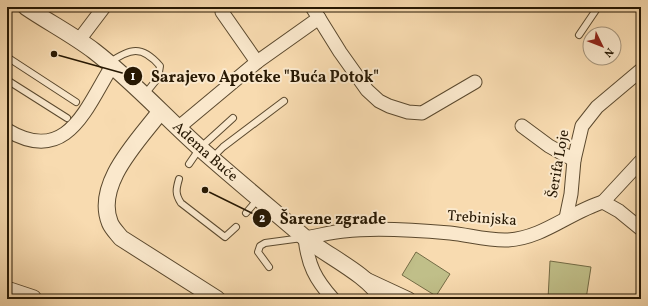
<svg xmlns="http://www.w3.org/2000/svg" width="648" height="306" font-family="Vollkorn,serif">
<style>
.pitch{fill:#c0bf89;stroke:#746c46}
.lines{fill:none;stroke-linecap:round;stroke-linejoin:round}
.service-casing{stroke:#5b492e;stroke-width:8}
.minor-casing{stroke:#5b492e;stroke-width:15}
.tertiary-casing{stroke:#5b492e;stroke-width:18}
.service{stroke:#fae8cc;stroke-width:6}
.minor{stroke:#fae8cc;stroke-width:13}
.tertiary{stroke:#fae8cc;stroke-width:16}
.labels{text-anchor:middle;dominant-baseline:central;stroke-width:4;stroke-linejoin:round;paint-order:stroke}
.street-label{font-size:15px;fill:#271803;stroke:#fae8cc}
.leader{fill:none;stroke:#271803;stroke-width:1.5}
.callout-dot{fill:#271803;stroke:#fae8cc;stroke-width:1.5}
.mark-label{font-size:12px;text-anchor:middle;font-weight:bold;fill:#fff}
.callout-label{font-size:16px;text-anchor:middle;font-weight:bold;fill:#271803;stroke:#fae8cc;stroke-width:4;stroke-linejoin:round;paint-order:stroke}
</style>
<rect width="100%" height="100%" fill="#f8dbb0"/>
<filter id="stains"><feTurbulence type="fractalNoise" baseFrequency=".005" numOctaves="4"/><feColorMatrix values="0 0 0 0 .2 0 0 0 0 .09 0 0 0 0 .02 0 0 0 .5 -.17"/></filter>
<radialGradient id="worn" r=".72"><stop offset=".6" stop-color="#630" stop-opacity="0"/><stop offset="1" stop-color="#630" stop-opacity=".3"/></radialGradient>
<g class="pitch">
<path d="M 416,252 L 450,274 L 436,296 L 402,275 Z"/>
<path d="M 550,261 L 591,267 L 586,299 L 548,299 Z"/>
</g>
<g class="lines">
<defs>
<g id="service">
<path d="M 7,14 L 10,7"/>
<path d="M 579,35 L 598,7"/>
<path d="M 7,57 L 76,102"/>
<path d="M 109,63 C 130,48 142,45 160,66 L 158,78 L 145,94"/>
<path d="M 7,80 L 67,118"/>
<path d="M 213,157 L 223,147 L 284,101"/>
<path d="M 189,164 L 200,148 L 233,118"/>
<path d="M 179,179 C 176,189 175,194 181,203 L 225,237 L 236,227"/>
<path d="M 246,213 L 258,199"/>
<path d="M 269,267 L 258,252 L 260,246 L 265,243 L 302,238"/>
</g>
<g id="minor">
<path d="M 312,7 L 340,52 L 367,90 L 379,101 L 389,106 L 408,112 L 422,113 L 475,82"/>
<path d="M 222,12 L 257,62"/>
<path d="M 79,40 L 104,7"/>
<path d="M 522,126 L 549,146 L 574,160"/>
<path d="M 179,127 L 257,62 L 319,18"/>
<path d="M 7,130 C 67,166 86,108 112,66"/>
<path d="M 603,202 L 641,161"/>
<path d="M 566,218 L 571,194 L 574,160 L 582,126 L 597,107 L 641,70"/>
<path d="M 366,279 L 409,299"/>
<path d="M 7,288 L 34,297 L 35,299"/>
<path d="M 333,299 C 315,279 308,265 305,238 C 318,236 331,232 344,231 C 377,227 417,230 450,233 C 469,235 489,241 508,240 C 543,238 570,212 603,202 L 619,211 L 641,229"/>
</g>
<g id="tertiary">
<path id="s1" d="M 26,7 C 48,22 73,35 94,51 C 133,81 165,117 201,149 C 235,179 270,208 304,237 C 325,255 368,274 382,299"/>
<path d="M 160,112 C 139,140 94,184 110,223 C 112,228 117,233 121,238 L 217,299"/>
</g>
</defs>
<use href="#service" class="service-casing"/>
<use href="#minor" class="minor-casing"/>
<use href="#tertiary" class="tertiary-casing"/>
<use href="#service" class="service"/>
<use href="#minor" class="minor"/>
<use href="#tertiary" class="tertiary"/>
</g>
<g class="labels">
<g class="street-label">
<text stroke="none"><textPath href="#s1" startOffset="231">Adema Buće</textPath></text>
<text transform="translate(559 164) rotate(-80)">Šerifa Loje</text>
<text transform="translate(482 219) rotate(4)">Trebinjska</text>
</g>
</g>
<path class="leader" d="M54 54L133 76M205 190L262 218"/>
<g class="callout-dot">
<circle cx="54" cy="54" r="4"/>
<circle cx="205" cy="190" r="4"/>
<circle cx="133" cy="76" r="10"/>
<circle cx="262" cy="218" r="10"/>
</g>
<g class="mark-label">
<text x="133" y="80">1</text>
<text x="262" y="222">2</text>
</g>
<g class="callout-label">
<text x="265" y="82">Sarajevo Apoteke "Buća Potok"</text>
<text x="333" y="224">Šarene zgrade</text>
</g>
<rect width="648" height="306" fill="none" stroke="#f8dbb0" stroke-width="24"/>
<rect x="8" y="8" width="632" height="290" fill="none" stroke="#271803" stroke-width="2"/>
<rect x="12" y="12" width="624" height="282" fill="none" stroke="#271803"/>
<g transform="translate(602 46) rotate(133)"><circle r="19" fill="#fae8cc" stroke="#a6957c"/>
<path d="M0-3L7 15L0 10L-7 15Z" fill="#8f2418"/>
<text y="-6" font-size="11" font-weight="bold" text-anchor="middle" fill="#271803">N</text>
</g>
<rect width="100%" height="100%" filter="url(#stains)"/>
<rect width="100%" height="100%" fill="url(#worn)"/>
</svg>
